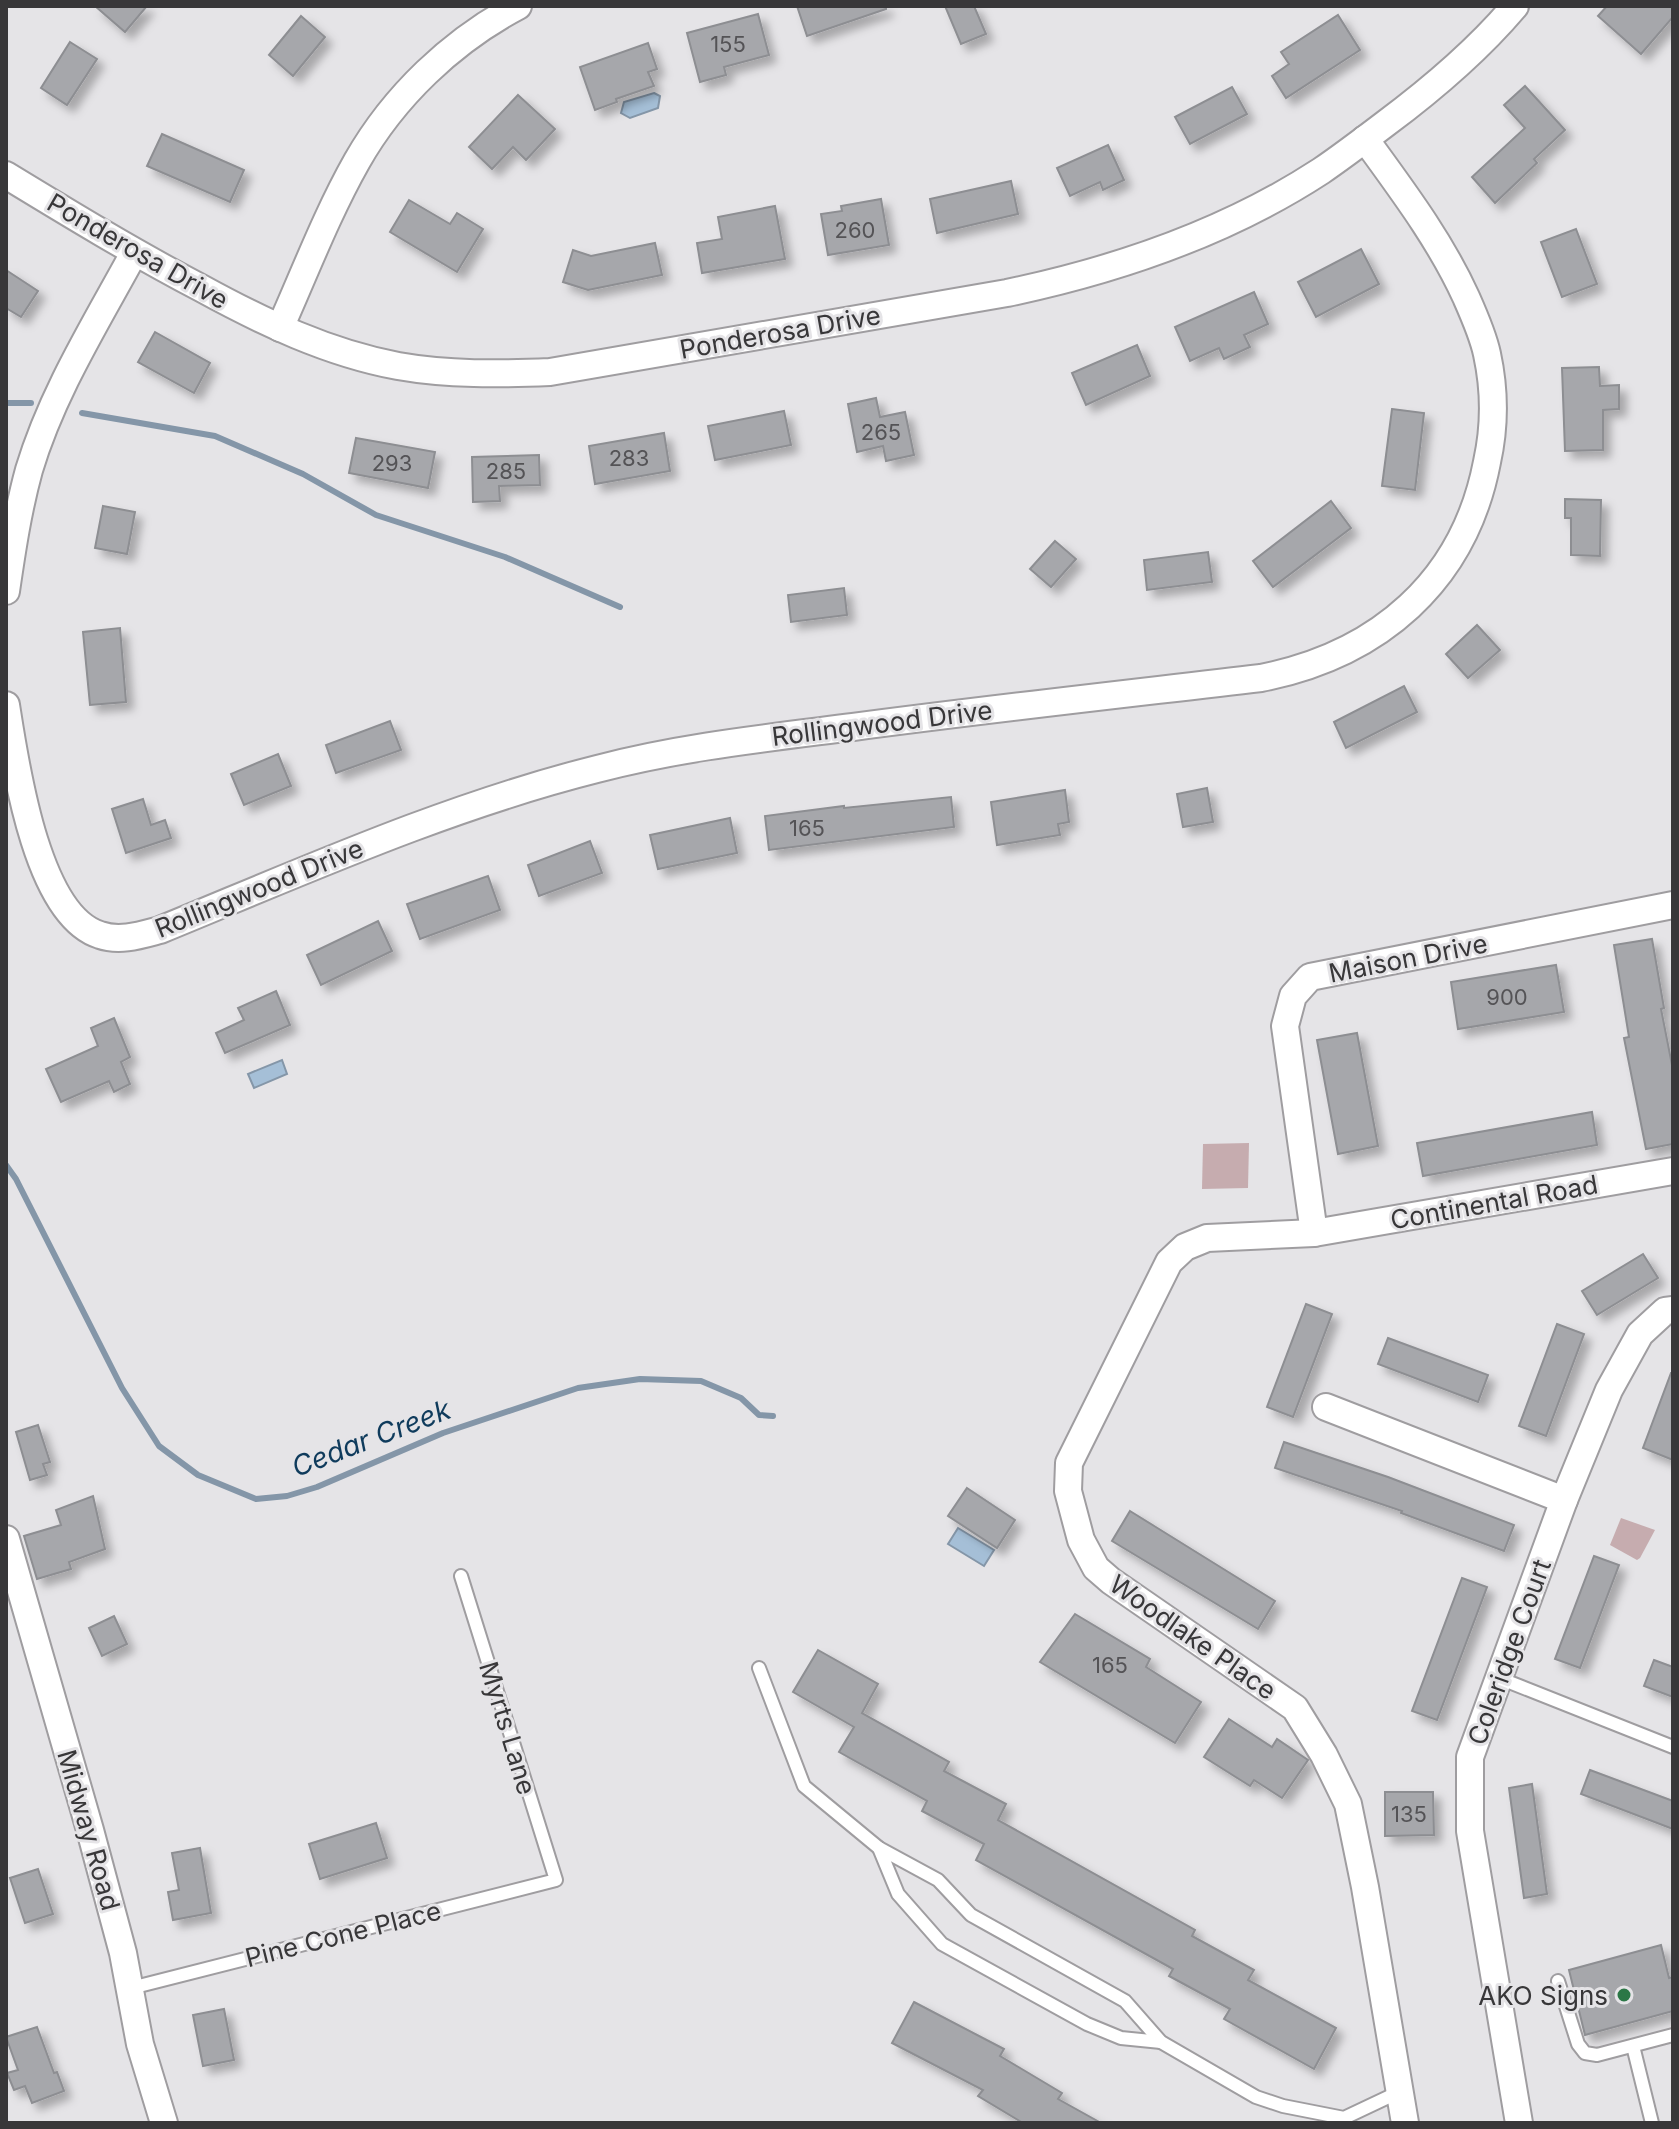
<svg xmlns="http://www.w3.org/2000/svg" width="1679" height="2129" font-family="Inter,sans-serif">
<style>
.green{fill:#c6acaf}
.water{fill:#a5bfd7;stroke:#8496a8;stroke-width:2}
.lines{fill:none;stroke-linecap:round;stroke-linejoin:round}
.stream{stroke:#8496a8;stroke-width:6}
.building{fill:#a6a7ab;stroke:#8d8e92;stroke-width:2;filter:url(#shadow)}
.lane-casing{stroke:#9f9da0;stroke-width:16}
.street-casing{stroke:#9f9da0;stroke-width:30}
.lane{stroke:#fff;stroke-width:12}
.street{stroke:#fff;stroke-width:26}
.poi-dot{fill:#2b7746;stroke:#e5e4e7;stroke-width:3}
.labels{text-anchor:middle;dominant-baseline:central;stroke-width:6;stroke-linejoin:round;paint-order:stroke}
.number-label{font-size:22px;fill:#545356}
.street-label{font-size:26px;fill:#383739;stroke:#e5e4e7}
.poi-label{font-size:26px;fill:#383739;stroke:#e5e4e7;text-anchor:end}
.water-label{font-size:28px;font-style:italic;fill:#0f3b5c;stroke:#e5e4e7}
</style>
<defs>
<filter id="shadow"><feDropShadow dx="7" dy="7" stdDeviation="4" flood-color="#0004"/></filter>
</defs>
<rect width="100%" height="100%" fill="#e5e4e7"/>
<g class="green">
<path d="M 1249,1143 L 1248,1188 L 1202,1189 L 1203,1144 Z"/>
<path d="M 1621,1518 L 1655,1530 L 1640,1558 L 1637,1560 L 1610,1545 Z"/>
</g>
<g class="water">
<path d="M 654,93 L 660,96 L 658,108 L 630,118 L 621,113 L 624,102 Z"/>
<path d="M 282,1060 L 287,1074 L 254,1088 L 248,1074 Z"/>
<path d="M 958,1528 L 994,1550 L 984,1566 L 948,1544 Z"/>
</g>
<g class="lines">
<g class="stream">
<path d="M 6,403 L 31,403"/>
<path d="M 82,413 L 215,436 L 303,474 L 376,515 L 505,557 L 620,607"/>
<path d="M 6,1165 L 16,1179 L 122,1388 L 159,1446 L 198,1475 L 256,1499 L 287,1496 L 317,1487 L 443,1433 L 578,1388 L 640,1379 L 701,1381 L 741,1398 L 759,1415 L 773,1416"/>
</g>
</g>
<g class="building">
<path d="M 95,6 L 147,6 L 125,32 Z"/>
<path d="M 797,6 L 886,6 L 886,9 L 807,36 Z"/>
<path d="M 945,6 L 974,6 L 986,34 L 961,44 Z"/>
<path d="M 1607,6 L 1673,6 L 1673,17 L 1641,54 L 1598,16 Z"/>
<path d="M 758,14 L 769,55 L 724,67 L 726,75 L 700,82 L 687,33 Z"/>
<path d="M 1338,15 L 1360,50 L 1286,98 L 1272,76 L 1289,64 L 1281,52 Z"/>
<path d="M 301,16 L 325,37 L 293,76 L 269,55 Z"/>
<path d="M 70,42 L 97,59 L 67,105 L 41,88 Z"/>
<path d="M 648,43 L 657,69 L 648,72 L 654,86 L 616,99 L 617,102 L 595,110 L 580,67 Z"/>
<path d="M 1525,86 L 1565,130 L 1534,159 L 1537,163 L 1495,203 L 1472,177 L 1525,128 L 1504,105 Z"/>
<path d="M 1232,87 L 1247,114 L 1190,144 L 1175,117 Z"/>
<path d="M 518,95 L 555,129 L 526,160 L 513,147 L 492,169 L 469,147 Z"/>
<path d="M 162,134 L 244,170 L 230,202 L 147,166 Z"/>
<path d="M 1108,145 L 1124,180 L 1103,190 L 1100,182 L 1070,196 L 1057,168 Z"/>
<path d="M 1011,181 L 1018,214 L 937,233 L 930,199 Z"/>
<path d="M 881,199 L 889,245 L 828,255 L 821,214 L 842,211 L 841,206 Z"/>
<path d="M 409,200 L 450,224 L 457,213 L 483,229 L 457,272 L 390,232 Z"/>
<path d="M 775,206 L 785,259 L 702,273 L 697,243 L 722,239 L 718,217 Z"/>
<path d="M 1576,229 L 1597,284 L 1562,297 L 1541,242 Z"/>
<path d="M 655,243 L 662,275 L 588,290 L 563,282 L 573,250 L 591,256 Z"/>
<path d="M 1361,249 L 1379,284 L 1316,317 L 1298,282 Z"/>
<path d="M 6,270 L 38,291 L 21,317 L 6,308 Z"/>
<path d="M 1254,292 L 1268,324 L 1244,335 L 1250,347 L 1224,359 L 1219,348 L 1190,361 L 1175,327 Z"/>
<path d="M 155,332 L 210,363 L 194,393 L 138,362 Z"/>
<path d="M 1137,345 L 1150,376 L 1086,405 L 1072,373 Z"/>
<path d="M 1599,367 L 1600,386 L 1619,385 L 1619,409 L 1603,410 L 1603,450 L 1565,451 L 1562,368 Z"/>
<path d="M 876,398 L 880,417 L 905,412 L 914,455 L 886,461 L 883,446 L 857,452 L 848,404 Z"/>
<path d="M 1392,409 L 1424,413 L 1415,490 L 1382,486 Z"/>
<path d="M 784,411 L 791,445 L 715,460 L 708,426 Z"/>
<path d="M 664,433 L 670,471 L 595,484 L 589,446 Z"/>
<path d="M 356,438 L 435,452 L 428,488 L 349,473 Z"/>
<path d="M 539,455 L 540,485 L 499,486 L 500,501 L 473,502 L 472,457 Z"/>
<path d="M 1565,499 L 1601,500 L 1600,556 L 1571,555 L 1571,518 L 1565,518 Z"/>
<path d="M 1331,501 L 1351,528 L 1273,587 L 1253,561 Z"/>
<path d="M 103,506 L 135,512 L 127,554 L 95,548 Z"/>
<path d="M 1055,541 L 1076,559 L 1051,587 L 1030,569 Z"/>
<path d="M 1208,552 L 1212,582 L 1147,590 L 1144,560 Z"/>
<path d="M 844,588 L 847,615 L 791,622 L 788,595 Z"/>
<path d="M 1477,625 L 1500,650 L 1468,678 L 1446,654 Z"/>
<path d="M 120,628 L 126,702 L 90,705 L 83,632 Z"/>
<path d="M 1404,686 L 1417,712 L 1346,748 L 1334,722 Z"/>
<path d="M 390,721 L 401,750 L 336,773 L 326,745 Z"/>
<path d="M 278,754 L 291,786 L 244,805 L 231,774 Z"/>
<path d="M 1207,788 L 1213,822 L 1183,827 L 1177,794 Z"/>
<path d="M 1065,790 L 1069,822 L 1058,824 L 1060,835 L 997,845 L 991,802 Z"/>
<path d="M 951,797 L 954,827 L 769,850 L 765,816 L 844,806 L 844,808 Z"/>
<path d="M 143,799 L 151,825 L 165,820 L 171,838 L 126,853 L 112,809 Z"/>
<path d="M 730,818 L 737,853 L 658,869 L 650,835 Z"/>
<path d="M 590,841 L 602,873 L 539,896 L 528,865 Z"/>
<path d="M 488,876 L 500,910 L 420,939 L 407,904 Z"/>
<path d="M 378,921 L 392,951 L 321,985 L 307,955 Z"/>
<path d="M 1652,939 L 1664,1008 L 1661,1009 L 1673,1070 L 1673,1144 L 1646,1149 L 1624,1038 L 1629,1037 L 1614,945 Z"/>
<path d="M 1556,965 L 1564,1012 L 1458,1029 L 1451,982 Z"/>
<path d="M 276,991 L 290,1025 L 225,1053 L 216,1033 L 244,1020 L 238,1008 Z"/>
<path d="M 114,1018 L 130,1057 L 121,1062 L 130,1084 L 114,1092 L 109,1081 L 61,1102 L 46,1069 L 98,1046 L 91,1028 Z"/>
<path d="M 1357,1033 L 1378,1146 L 1338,1154 L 1317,1040 Z"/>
<path d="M 1592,1112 L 1597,1145 L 1423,1176 L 1417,1143 Z"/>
<path d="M 1643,1254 L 1658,1278 L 1597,1315 L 1582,1291 Z"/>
<path d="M 1306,1304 L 1332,1314 L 1293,1417 L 1267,1407 Z"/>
<path d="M 1557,1324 L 1584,1334 L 1546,1436 L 1519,1426 Z"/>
<path d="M 1388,1338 L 1488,1375 L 1478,1402 L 1378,1364 Z"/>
<path d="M 1671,1373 L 1673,1373 L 1673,1460 L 1643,1448 Z"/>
<path d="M 38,1425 L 50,1462 L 43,1464 L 47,1475 L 30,1480 L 16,1432 Z"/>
<path d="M 1284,1442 L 1388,1477 L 1514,1525 L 1504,1551 L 1401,1513 L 1402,1511 L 1275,1468 Z"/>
<path d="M 967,1488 L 1015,1520 L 997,1548 L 948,1516 Z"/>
<path d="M 93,1496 L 105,1549 L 69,1562 L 71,1569 L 37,1579 L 24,1536 L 61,1525 L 56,1510 Z"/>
<path d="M 1130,1511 L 1275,1601 L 1258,1629 L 1112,1541 Z"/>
<path d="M 1594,1556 L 1619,1565 L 1580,1668 L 1555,1659 Z"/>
<path d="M 1462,1578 L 1487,1587 L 1437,1720 L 1412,1711 Z"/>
<path d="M 1075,1614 L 1150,1659 L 1146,1667 L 1201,1702 L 1175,1743 L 1040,1662 Z"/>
<path d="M 114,1616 L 127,1644 L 102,1656 L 89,1628 Z"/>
<path d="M 818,1650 L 878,1684 L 862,1713 L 949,1762 L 944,1771 L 1006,1804 L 998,1820 L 1195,1930 L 1192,1936 L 1254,1970 L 1248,1980 L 1336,2028 L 1314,2069 L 1224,2019 L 1230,2009 L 1169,1976 L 1173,1969 L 976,1860 L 984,1844 L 922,1811 L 927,1801 L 839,1752 L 854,1727 L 793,1692 Z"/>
<path d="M 1654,1660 L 1673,1667 L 1673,1697 L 1644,1686 Z"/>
<path d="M 1229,1719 L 1272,1747 L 1277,1739 L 1308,1760 L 1282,1798 L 1254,1780 L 1250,1786 L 1204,1757 Z"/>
<path d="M 1590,1770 L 1673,1801 L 1673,1829 L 1581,1794 Z"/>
<path d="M 1532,1784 L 1547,1894 L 1524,1898 L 1509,1788 Z"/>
<path d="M 1385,1792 L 1433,1792 L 1434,1835 L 1385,1836 Z"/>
<path d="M 376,1823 L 387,1858 L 320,1879 L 309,1844 Z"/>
<path d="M 200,1848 L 211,1913 L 173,1920 L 168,1892 L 179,1890 L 172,1853 Z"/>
<path d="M 38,1869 L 53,1914 L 25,1923 L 10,1878 Z"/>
<path d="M 1661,1945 L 1669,1978 L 1673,1977 L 1673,2011 L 1585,2035 L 1569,1970 Z"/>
<path d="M 914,2002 L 1004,2049 L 1000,2056 L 1062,2093 L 1058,2099 L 1101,2123 L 1023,2123 L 978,2096 L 983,2090 L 892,2043 Z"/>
<path d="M 224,2009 L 234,2060 L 203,2066 L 193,2015 Z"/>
<path d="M 37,2027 L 54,2073 L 57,2072 L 64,2091 L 32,2103 L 25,2086 L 14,2090 L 7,2073 L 18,2070 L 6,2037 Z"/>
</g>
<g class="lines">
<defs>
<g id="lane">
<path d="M 759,1668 L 804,1786 L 879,1848 L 938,1880 L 971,1915 L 1125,2001 L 1161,2042 L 1256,2097 L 1283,2106 L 1344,2118 L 1399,2092"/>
<path d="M 1499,1678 L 1673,1747"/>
<path d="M 879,1848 L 898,1894 L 942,1944 L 1087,2024 L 1121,2038 L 1161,2042"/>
<path d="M 1558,1981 L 1578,2044 L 1585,2053 L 1597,2055 L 1673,2035"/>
<path d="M 131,1988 L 556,1880 L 461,1576"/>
<path d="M 1633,2046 L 1652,2123"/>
</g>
<g id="street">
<path d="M 6,175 C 70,214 134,253 201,288 C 263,322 328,353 398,366 C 449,375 499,374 550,372 L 1007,293 C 1117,270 1226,233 1321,171 C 1343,156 1364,140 1385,124 C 1432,89 1477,51 1515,6"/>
<path d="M 280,328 C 305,272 327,214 357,161 C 394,96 452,41 518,6"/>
<path d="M 6,591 C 12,550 18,510 29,470 C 52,393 96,323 134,253"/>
<path d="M 6,705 C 15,762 36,915 100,935 C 120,942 141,935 160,930 C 304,871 446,807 597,769 C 680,747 767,738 853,727 C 989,709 1125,694 1261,678 C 1378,655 1464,582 1487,462 C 1495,426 1495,391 1487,354 C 1483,335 1474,315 1466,297 C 1440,240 1402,190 1365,139"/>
<path d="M 1314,1233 L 1285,1026 L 1293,996 L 1310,977 L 1673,905"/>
<path d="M 1326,1407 L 1564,1500"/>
<path d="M 6,1539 L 90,1830 L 123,1953 L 140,2044 L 164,2123"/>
<path d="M 1405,2123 L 1365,1887 L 1348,1804 L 1324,1755 L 1295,1708 L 1111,1581 L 1096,1568 L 1081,1540 L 1068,1491 L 1069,1463 L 1169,1262 L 1185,1247 L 1207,1238 L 1314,1233 L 1673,1171"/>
<path d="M 1519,2123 L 1470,1831 L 1470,1757 L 1564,1500 L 1609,1390 L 1640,1334 L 1665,1311 L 1673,1310"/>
</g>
</defs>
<use href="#lane" class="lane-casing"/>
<use href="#street" class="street-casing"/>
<use href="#lane" class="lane"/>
<use href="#street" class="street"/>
</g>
<circle class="poi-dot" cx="1624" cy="1995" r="8"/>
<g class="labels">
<g class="number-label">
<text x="728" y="44">155</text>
<text x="855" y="230">260</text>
<text x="881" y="432">265</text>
<text x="629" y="458">283</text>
<text x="392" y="463">293</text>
<text x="506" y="471">285</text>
<text x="807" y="828">165</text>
<text x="1507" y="997">900</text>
<text x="1110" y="1665">165</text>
<text x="1409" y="1814">135</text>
</g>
<g class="street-label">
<text transform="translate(138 251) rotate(30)">Ponderosa Drive</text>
<text transform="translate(780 332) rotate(-10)">Ponderosa Drive</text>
<text transform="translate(882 723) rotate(-7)">Rollingwood Drive</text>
<text transform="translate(259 888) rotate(-22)">Rollingwood Drive</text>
<text transform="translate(1408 958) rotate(-11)">Maison Drive</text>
<text transform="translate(1494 1202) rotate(-10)">Continental Road</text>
<text transform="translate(1193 1637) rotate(35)">Woodlake Place</text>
<text transform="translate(1509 1652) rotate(-70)">Coleridge Court</text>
<text transform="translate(508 1728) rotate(73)">Myrts Lane</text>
<text transform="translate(89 1830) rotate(74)">Midway Road</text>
<text transform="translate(343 1934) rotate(-14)">Pine Cone Place</text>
</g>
<g class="poi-label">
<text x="1608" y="1995">AKO Signs</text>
</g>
<g class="water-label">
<text transform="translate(371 1438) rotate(-21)">Cedar Creek</text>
</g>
</g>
<rect width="1679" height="2129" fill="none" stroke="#383739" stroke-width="16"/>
</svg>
